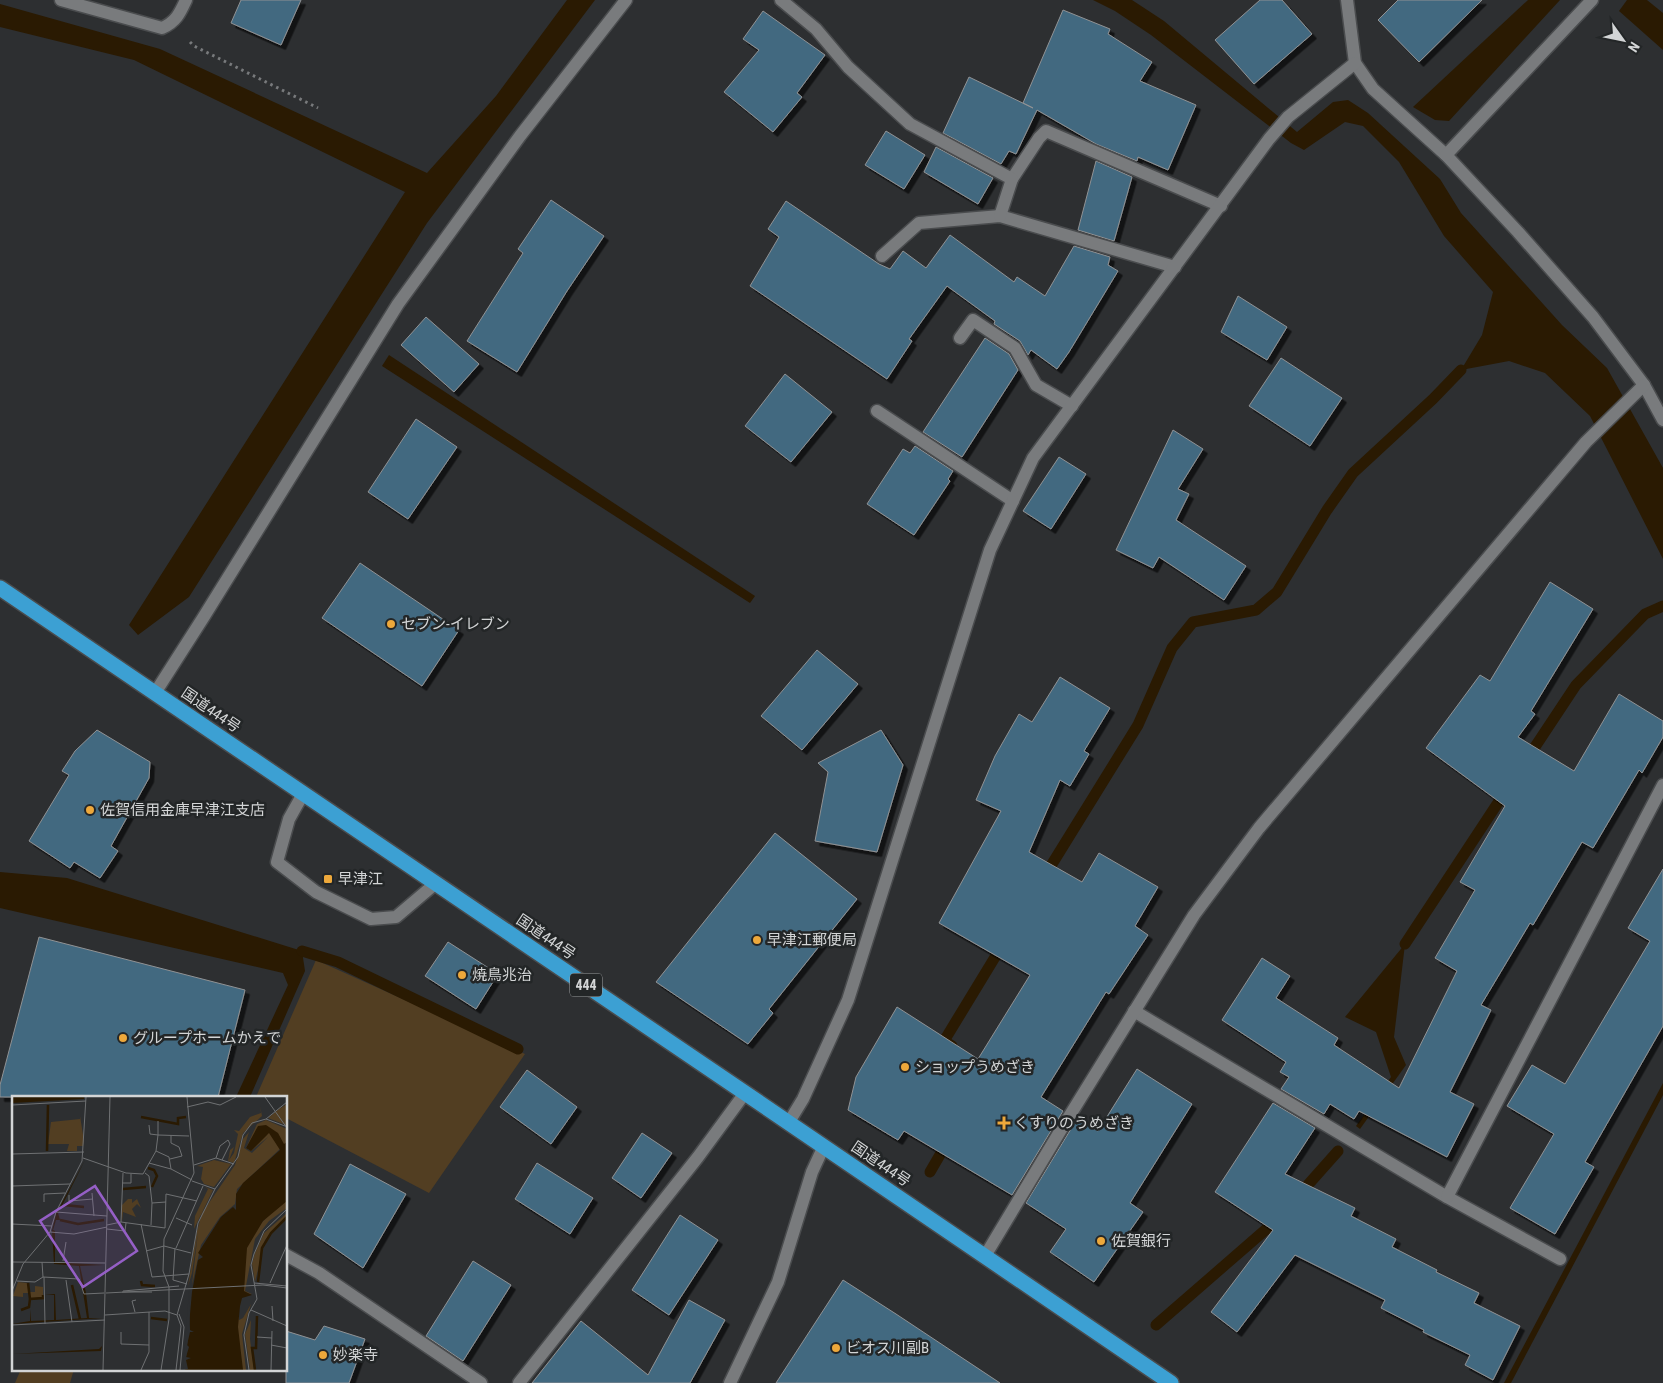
<svg xmlns="http://www.w3.org/2000/svg" width="1663" height="1383" font-family="'Roboto Condensed','Noto Sans JP',sans-serif">
<style>
.green{fill:#523e22}
.water{fill:#2a1a02}
.lines{fill:none;stroke-linecap:round;stroke-linejoin:round}
.stream{stroke:#2a1a02;stroke-width:11}
.building{fill:#426980;stroke:#909294;filter:url(#shadow)}
.lane-casing{stroke:#4a4c4e;stroke-width:15}
.street-casing{stroke:#4a4c4e;stroke-width:15}
.highway-casing{stroke:#4a4c4e;stroke-width:18}
.path{stroke:#787a7c;stroke-width:3;stroke-dasharray:2.5 4;stroke-linecap:butt}
.lane{stroke:#797b7d;stroke-width:12}
.street{stroke:#797b7d;stroke-width:12}
.highway{stroke:#3ca0d3;stroke-width:15}
.poi-dot{fill:#eda83b;stroke:#232627;stroke-width:2}
.labels{text-anchor:middle;dominant-baseline:central;stroke-width:5;stroke-linejoin:round;paint-order:stroke}
.shield{fill:#232627;stroke:#9ea0a2;stroke-width:1}
.shield-label{font-size:14px;font-weight:bold;fill:#d3d5d6}
.poi-label{font-size:15px;fill:#d3d5d6;stroke:#232627;text-anchor:start}
.street-label{font-size:15px;fill:#d3d5d6;stroke:#232627}
.inset-river{fill:none;stroke:#2a1a02;stroke-width:2.5}
.inset-road{fill:none;stroke:#6f7173;stroke-width:1}
.view{fill:#955fc6;fill-opacity:0.15;stroke:#955fc6;stroke-width:2.5}
.inset-edge{fill:none;stroke:#d3d5d6;stroke-width:2.5}
</style>
<defs>
<filter id="shadow"><feDropShadow dx="4.5" dy="4.5" stdDeviation="0" flood-color="#0009"/></filter>
</defs>
<rect width="100%" height="100%" fill="#2d2f31"/>
<g class="green">
<path d="M 316,960 L 525,1054 L 429,1193 L 286,1118 L 286,1097 L 256,1097 Z"/>
<path d="M 21,1369 L 74,1369 L 70,1383 L 15,1383 Z"/>
</g>
<g class="water">
<path d="M 567,0 L 595,0 L 427,223 L 189,597 L 138,635 L 129,625 L 405,192 L 134,60 L 0,27 L 0,4 L 160,49 L 427,173 L 496,96 Z"/>
<path d="M 1093,0 L 1132,0 L 1164,21 L 1297,132 L 1333,102 L 1348,100 L 1368,113 L 1440,179 L 1461,213 L 1562,325 L 1607,368 L 1663,468 L 1663,559 L 1590,416 L 1545,373 L 1509,361 L 1461,370 L 1482,335 L 1493,292 L 1444,236 L 1399,162 L 1363,126 L 1345,122 L 1304,150 L 1291,143 L 1151,35 L 1115,11 Z"/>
<path d="M 1528,0 L 1560,0 L 1449,121 L 1435,120 L 1413,107 Z"/>
<path d="M 1627,0 L 1647,0 L 1663,13 L 1663,50 L 1619,11 Z"/>
<path d="M 389,355 L 755,596 L 750,603 L 382,366 Z"/>
<path d="M 0,872 L 67,878 L 302,951 L 305,971 L 250,1097 L 236,1097 L 288,985 L 283,973 L 0,908 Z"/>
<path d="M 1405,944 L 1394,1037 L 1406,1065 L 1360,1129 L 1356,1126 L 1391,1077 L 1376,1032 L 1345,1017 Z"/>
<path d="M 1663,1083 L 1663,1095 L 1511,1383 L 1504,1383 Z"/>
</g>
<g class="lines">
<g class="stream">
<path d="M 1527,759 L 1576,685 L 1645,614 L 1663,606"/>
<path d="M 1044,877 L 1138,725 L 1172,648 L 1193,622 L 1256,610 L 1277,592 L 1327,510 L 1353,473 L 1433,399 L 1461,370"/>
<path d="M 1405,944 L 1507,789"/>
<path d="M 302,951 L 338,962 L 518,1049"/>
<path d="M 952,1046 L 944,1041 L 1003,944"/>
<path d="M 930,1172 L 948,1141"/>
<path d="M 1298,1196 L 1338,1151"/>
<path d="M 1156,1325 L 1279,1218"/>
</g>
</g>
<g class="building">
<path d="M 241,0 L 301,0 L 281,45 L 231,23 Z"/>
<path d="M 1260,0 L 1282,0 L 1312,34 L 1254,84 L 1215,40 Z"/>
<path d="M 1398,0 L 1482,0 L 1419,62 L 1378,20 Z"/>
<path d="M 1063,10 L 1110,29 L 1108,34 L 1152,62 L 1140,81 L 1196,105 L 1168,170 L 1138,157 L 1137,161 L 1096,144 L 1037,110 L 1016,154 L 1009,151 L 1001,164 L 943,133 L 969,77 L 1033,108 L 1023,103 Z"/>
<path d="M 763,11 L 825,55 L 797,93 L 802,97 L 773,132 L 724,92 L 759,50 L 743,39 Z"/>
<path d="M 886,131 L 925,155 L 904,189 L 865,165 Z"/>
<path d="M 936,147 L 993,178 L 978,204 L 924,172 Z"/>
<path d="M 1096,161 L 1132,177 L 1114,241 L 1078,230 Z"/>
<path d="M 551,200 L 604,236 L 567,291 L 517,372 L 467,341 L 523,253 L 518,249 Z"/>
<path d="M 786,201 L 879,264 L 890,269 L 903,251 L 926,268 L 950,235 L 1014,282 L 1017,277 L 1045,296 L 1074,246 L 1110,257 L 1108,265 L 1118,271 L 1069,352 L 1057,369 L 1031,350 L 1028,355 L 1020,341 L 994,324 L 995,321 L 947,286 L 909,339 L 912,341 L 887,379 L 750,286 L 779,237 L 768,229 Z"/>
<path d="M 1238,296 L 1287,327 L 1267,360 L 1221,332 Z"/>
<path d="M 426,317 L 479,364 L 454,392 L 401,345 Z"/>
<path d="M 985,338 L 1009,354 L 1018,370 L 962,457 L 923,432 Z"/>
<path d="M 1281,358 L 1342,398 L 1310,446 L 1249,406 Z"/>
<path d="M 785,374 L 832,412 L 791,462 L 745,426 Z"/>
<path d="M 416,419 L 457,447 L 408,519 L 368,492 Z"/>
<path d="M 1173,430 L 1203,449 L 1178,489 L 1189,494 L 1176,520 L 1246,566 L 1224,600 L 1159,557 L 1153,568 L 1116,550 Z"/>
<path d="M 915,446 L 953,471 L 948,479 L 950,481 L 914,535 L 867,504 L 903,449 L 910,453 Z"/>
<path d="M 1059,457 L 1086,474 L 1051,529 L 1023,511 Z"/>
<path d="M 360,563 L 459,630 L 422,686 L 322,618 Z"/>
<path d="M 1550,582 L 1593,609 L 1531,711 L 1535,714 L 1518,737 L 1574,771 L 1619,694 L 1663,721 L 1663,737 L 1642,773 L 1639,770 L 1593,848 L 1582,842 L 1533,925 L 1530,923 L 1481,1005 L 1491,1010 L 1450,1092 L 1474,1104 L 1447,1157 L 1359,1111 L 1354,1119 L 1330,1104 L 1324,1114 L 1281,1089 L 1289,1077 L 1280,1072 L 1286,1062 L 1222,1020 L 1262,958 L 1290,976 L 1276,998 L 1338,1038 L 1334,1045 L 1399,1088 L 1457,971 L 1435,958 L 1475,890 L 1460,882 L 1505,806 L 1426,748 L 1480,675 L 1490,681 Z"/>
<path d="M 817,650 L 858,684 L 802,750 L 761,716 Z"/>
<path d="M 1060,677 L 1110,708 L 1084,751 L 1089,754 L 1070,786 L 1060,780 L 1029,852 L 1082,882 L 1099,853 L 1158,887 L 1135,926 L 1148,935 L 1109,994 L 1106,992 L 1041,1097 L 1063,1111 L 1012,1195 L 904,1131 L 898,1140 L 848,1110 L 856,1077 L 897,1007 L 978,1059 L 1030,975 L 939,923 L 1001,811 L 976,800 L 995,756 L 1019,714 L 1032,722 Z"/>
<path d="M 97,730 L 150,762 L 149,778 L 111,846 L 118,851 L 100,878 L 74,862 L 70,868 L 29,841 L 69,775 L 62,771 L 75,751 Z"/>
<path d="M 881,730 L 903,765 L 877,852 L 815,841 L 828,772 L 818,763 Z"/>
<path d="M 775,833 L 857,899 L 769,1009 L 773,1013 L 748,1044 L 656,982 Z"/>
<path d="M 1663,869 L 1663,1026 L 1585,1162 L 1594,1167 L 1555,1234 L 1510,1208 L 1554,1134 L 1507,1106 L 1532,1065 L 1565,1084 L 1650,941 L 1628,928 Z"/>
<path d="M 39,937 L 245,990 L 218,1097 L 0,1097 L 0,1085 Z"/>
<path d="M 448,942 L 498,974 L 476,1009 L 425,976 Z"/>
<path d="M 1137,1069 L 1192,1104 L 1130,1203 L 1143,1212 L 1094,1282 L 1050,1252 L 1066,1229 L 1026,1203 L 1077,1119 L 1098,1131 Z"/>
<path d="M 527,1070 L 577,1107 L 551,1144 L 500,1107 Z"/>
<path d="M 1273,1103 L 1315,1128 L 1285,1174 L 1355,1208 L 1351,1216 L 1396,1239 L 1392,1247 L 1437,1270 L 1436,1272 L 1479,1293 L 1474,1303 L 1520,1326 L 1493,1380 L 1465,1365 L 1470,1355 L 1423,1332 L 1424,1330 L 1381,1308 L 1385,1300 L 1295,1255 L 1237,1332 L 1211,1312 L 1273,1230 L 1215,1192 Z"/>
<path d="M 642,1133 L 672,1153 L 641,1198 L 612,1178 Z"/>
<path d="M 537,1163 L 593,1198 L 570,1234 L 515,1199 Z"/>
<path d="M 350,1164 L 406,1194 L 363,1268 L 314,1234 Z"/>
<path d="M 680,1215 L 718,1240 L 669,1315 L 632,1290 Z"/>
<path d="M 473,1261 L 511,1285 L 463,1361 L 426,1336 Z"/>
<path d="M 843,1280 L 896,1314 L 1000,1383 L 776,1383 Z"/>
<path d="M 689,1300 L 725,1320 L 690,1383 L 532,1383 L 581,1321 L 648,1375 Z"/>
<path d="M 324,1326 L 365,1339 L 349,1383 L 286,1383 L 286,1331 L 315,1340 Z"/>
</g>
<g class="lines">
<defs>
<g id="lane">
<path d="M 1012,179 L 1039,138 L 1046,131 L 1221,206"/>
<path d="M 882,256 L 919,223 L 1000,216 L 1175,267"/>
<path d="M 303,794 L 289,819 L 277,862 L 316,892 L 371,919 L 396,917 L 436,883"/>
</g>
<g id="street">
<path d="M 61,0 L 162,28 C 176,22 180,13 186,0"/>
<path d="M 781,0 L 816,29 L 848,67 L 910,124 L 1012,179 L 1000,216"/>
<path d="M 1347,0 L 1355,63 L 1373,89 L 1446,155 L 1518,232 L 1593,317 L 1644,385 L 1663,420"/>
<path d="M 1446,155 L 1592,0"/>
<path d="M 960,338 L 973,320 L 1015,348 L 1036,385 L 1072,406"/>
<path d="M 877,411 L 1013,501"/>
<path d="M 155,693 L 203,618 L 398,304 L 520,136 L 626,0"/>
<path d="M 1134,1011 L 1447,1197 L 1560,1259"/>
<path d="M 789,1122 L 803,1099 L 848,1000 L 990,550 L 1033,458 L 1269,139 L 1288,117 L 1355,63"/>
<path d="M 1447,1197 L 1663,785"/>
<path d="M 286,1255 L 319,1273 L 481,1383"/>
<path d="M 985,1256 L 1062,1128 L 1194,915 L 1259,828 L 1586,442 L 1644,385"/>
<path d="M 519,1383 L 698,1157 L 745,1093"/>
<path d="M 730,1383 L 778,1282 L 812,1172 L 824,1146"/>
</g>
<path id="highway" d="M 0,588 L 745,1093 L 1171,1383"/>
</defs>
<use href="#lane" class="lane-casing"/>
<use href="#street" class="street-casing"/>
<use href="#highway" class="highway-casing"/>
<path class="path" d="M 190,42 L 194,46 L 318,108"/>
<use href="#lane" class="lane"/>
<use href="#street" class="street"/>
<use href="#highway" class="highway"/>
</g>
<g class="poi-dot">
<circle cx="391" cy="624" r="5"/>
<circle cx="90" cy="810" r="5"/>
<rect x="323" y="874" width="10" height="10" rx="2.5"/>
<circle cx="757" cy="940" r="5"/>
<circle cx="462" cy="975" r="5"/>
<circle cx="123" cy="1038" r="5"/>
<circle cx="905" cy="1067" r="5"/>
<path d="M1001.5 1115.5h5v5h5v5h-5v5h-5v-5h-5v-5h5z"/>
<circle cx="1101" cy="1241" r="5"/>
<circle cx="836" cy="1348" r="5"/>
<circle cx="323" cy="1355" r="5"/>
</g>
<g class="labels">
<rect class="shield" x="570" y="973.5" width="32" height="23" rx="4"/>
<g class="shield-label">
<text x="586" y="985">444</text>
</g>
<g class="poi-label">
<text x="401" y="624">セブン-イレブン</text>
<text x="100" y="810">佐賀信用金庫早津江支店</text>
<text x="338" y="879">早津江</text>
<text x="767" y="940">早津江郵便局</text>
<text x="472" y="975">焼鳥兆治</text>
<text x="133" y="1038">グループホームかえで</text>
<text x="915" y="1067">ショップうめざき</text>
<text x="1014" y="1123">くすりのうめざき</text>
<text x="1111" y="1241">佐賀銀行</text>
<text x="846" y="1348">ビオス川副B</text>
<text x="333" y="1355">妙楽寺</text>
</g>
<g class="street-label">
<text transform="translate(211 710) rotate(34)">国道444号</text>
<text transform="translate(546 937) rotate(34)">国道444号</text>
<text transform="translate(881 1164) rotate(34)">国道444号</text>
</g>
</g>
<g transform="translate(12 1096)">
<rect width="275" height="275" fill="#2d2f31"/>
<path d="M 275,8 L 274,29 L 256,22 L 267,13 ZM 248,10 L 250,20 L 231,37 L 222,67 L 216,65 L 218,54 L 222,51 L 217,64 L 222,57 L 226,38 L 222,34 L 227,35 L 238,21 L 249,17 ZM 68,20 L 72,45 L 71,50 L 65,50 L 65,55 L 55,55 L 57,48 L 36,48 L 39,26 L 68,23 ZM 254,24 L 275,33 L 275,50 L 270,51 L 225,93 L 223,108 L 208,121 L 189,149 L 180,189 L 186,136 L 180,177 L 176,190 L 185,135 L 190,117 L 223,69 L 231,43 L 237,36 L 232,52 L 240,57 L 256,41 L 239,55 L 234,52 L 245,28 ZM 202,64 L 219,68 L 202,91 L 192,88 L 189,83 L 191,71 L 185,70 ZM 193,91 L 201,94 L 182,133 L 183,120 L 196,93 ZM 275,100 L 275,112 L 257,125 L 243,143 L 233,195 L 240,198 L 228,197 L 235,142 ZM 116,103 L 120,103 L 120,107 L 125,103 L 129,112 L 125,108 L 120,113 L 124,121 L 111,116 L 110,126 L 109,110 ZM 275,117 L 275,121 L 253,144 L 243,186 L 240,168 L 243,157 L 252,137 ZM 6,186 L 16,187 L 17,196 L 23,196 L 23,190 L 31,191 L 31,202 L 18,203 L 17,197 L 11,197 L 11,201 L 1,200 ZM 239,208 L 230,238 L 234,274 L 227,274 L 224,220 L 227,219 L 227,224 L 231,222 ZM 239,224 L 238,243 L 242,274 L 238,274 L 233,238 Z" fill="#523e22"/>
<path d="M 0,1 L 72,1 L 72,3 L 0,7 ZM 254,29 L 266,37 L 272,48 L 275,46 L 275,105 L 251,125 L 235,152 L 232,195 L 240,199 L 230,202 L 228,210 L 226,231 L 231,274 L 173,274 L 180,196 L 186,164 L 191,161 L 186,157 L 209,121 L 221,111 L 224,114 L 224,98 L 231,87 L 268,54 L 257,37 L 239,55 L 234,52 L 246,30 ZM 73,64 L 56,98 L 94,95 L 56,98 L 46,117 L 48,124 L 44,124 L 41,134 L 43,135 L 43,166 L 92,169 L 68,170 L 74,197 L 77,222 L 91,222 L 0,228 L 18,225 L 18,213 L 19,225 L 42,224 L 42,199 L 33,198 L 43,198 L 44,224 L 75,222 L 67,170 L 42,168 L 40,135 L 44,118 ZM 90,250 L 89,255 L 0,258 L 87,253 Z" fill="#2a1a02"/>
<path d="M 177,195 L 178,234 L 182,236 L 178,236 L 175,249 L 177,251 L 174,261 L 179,262 L 174,264 L 176,273 L 171,274 Z" fill="#2d2f31"/>
<path class="inset-river" d="M 129,21 L 166,28 L 166,22 L 174,21M 35,55 L 36,9M 136,72 L 142,74 L 145,80 L 140,91M 111,93 L 134,91M 52,109 L 72,111M 48,124 L 66,128 L 92,124M 129,185 L 130,189 L 143,190M 246,186 L 250,152 L 259,137 L 275,121M 16,187 L 18,203M 60,189 L 68,223M 9,214 L 17,211 L 18,203 L 31,202 L 31,199M 139,222 L 155,224M 243,274 L 240,252 L 244,252 L 245,220"/>
<path class="inset-road" d="M 253,1 L 275,32M 0,9 L 74,5M 175,11 L 196,6 L 208,9 L 224,1M 254,23 L 275,6M 137,29 L 138,38 L 146,39 L 146,25M 144,55 L 157,61 L 159,73M 0,58 L 72,56M 71,62 L 114,77 L 131,78 L 144,55 L 146,39 L 177,40M 204,62 L 208,50 L 216,44 L 218,48 L 210,64M 158,63 L 170,60 L 167,51 L 159,47 L 159,39M 137,67 L 159,73 L 180,84M 182,69 L 204,62 L 222,68M 133,77 L 137,80 L 140,107M 110,87 L 119,87 L 119,78M 0,90 L 58,88M 203,93 L 226,61 L 231,39 L 240,27 L 254,23 L 273,30M 80,97 L 82,120M 57,99 L 57,105 L 81,103M 32,106 L 32,98 L 53,97M 44,116 L 95,120M 164,122 L 180,129M 109,126 L 111,77M 0,128 L 40,130M 129,128 L 140,181 L 177,178M 95,129 L 109,126 L 153,132M 139,129 L 140,107 L 154,106M 153,132 L 154,98 L 185,105M 95,133 L 113,135 L 114,127M 38,136 L 62,138 L 95,131M 163,152 L 161,184 L 175,188M 164,152 L 191,90M 134,155 L 152,150 L 179,157M 51,165 L 54,146M 0,166 L 93,167M 30,166 L 31,181M 32,181 L 33,228M 54,184 L 60,226M 5,185 L 23,186 L 31,181 L 67,183 L 72,198 L 92,197M 242,187 L 275,190M 258,187 L 275,149M 0,195 L 11,168 L 38,136 L 44,116 L 70,65 L 74,1M 111,195 L 167,190M 110,196 L 140,196M 94,197 L 251,189 L 275,192M 260,210 L 261,225M 239,214 L 275,230M 123,216 L 120,205 L 124,204M 167,218 L 172,231 L 168,274M 93,219 L 153,215 L 165,219 L 169,230 L 164,274M 165,219 L 177,178 L 186,127 L 203,93 L 180,85M 0,229 L 93,224M 109,236 L 109,248 L 137,249M 245,241 L 260,242M 259,249 L 275,252M 91,274 L 98,1M 129,274 L 137,256 L 137,216M 149,274 L 157,223 L 157,191 L 151,175 L 152,143 L 182,77 L 175,1M 237,274 L 232,239 L 237,217 L 245,203 L 239,169 L 242,158 L 252,135 L 275,113M 259,274 L 260,235"/>
<path class="view" d="M 83,90 L 125,155 L 71,191 L 28,125 Z"/>
<rect width="275" height="275" class="inset-edge"/>
</g>
<g transform="translate(1623 40) rotate(123)" stroke="#232627" stroke-width="4" paint-order="stroke">
<path d="M0-4L9 19L0 12L-9 19Z" fill="#d3d5d6"/>
<text y="-8" font-size="14" font-weight="bold" text-anchor="middle" fill="#d3d5d6">N</text>
</g>
</svg>
